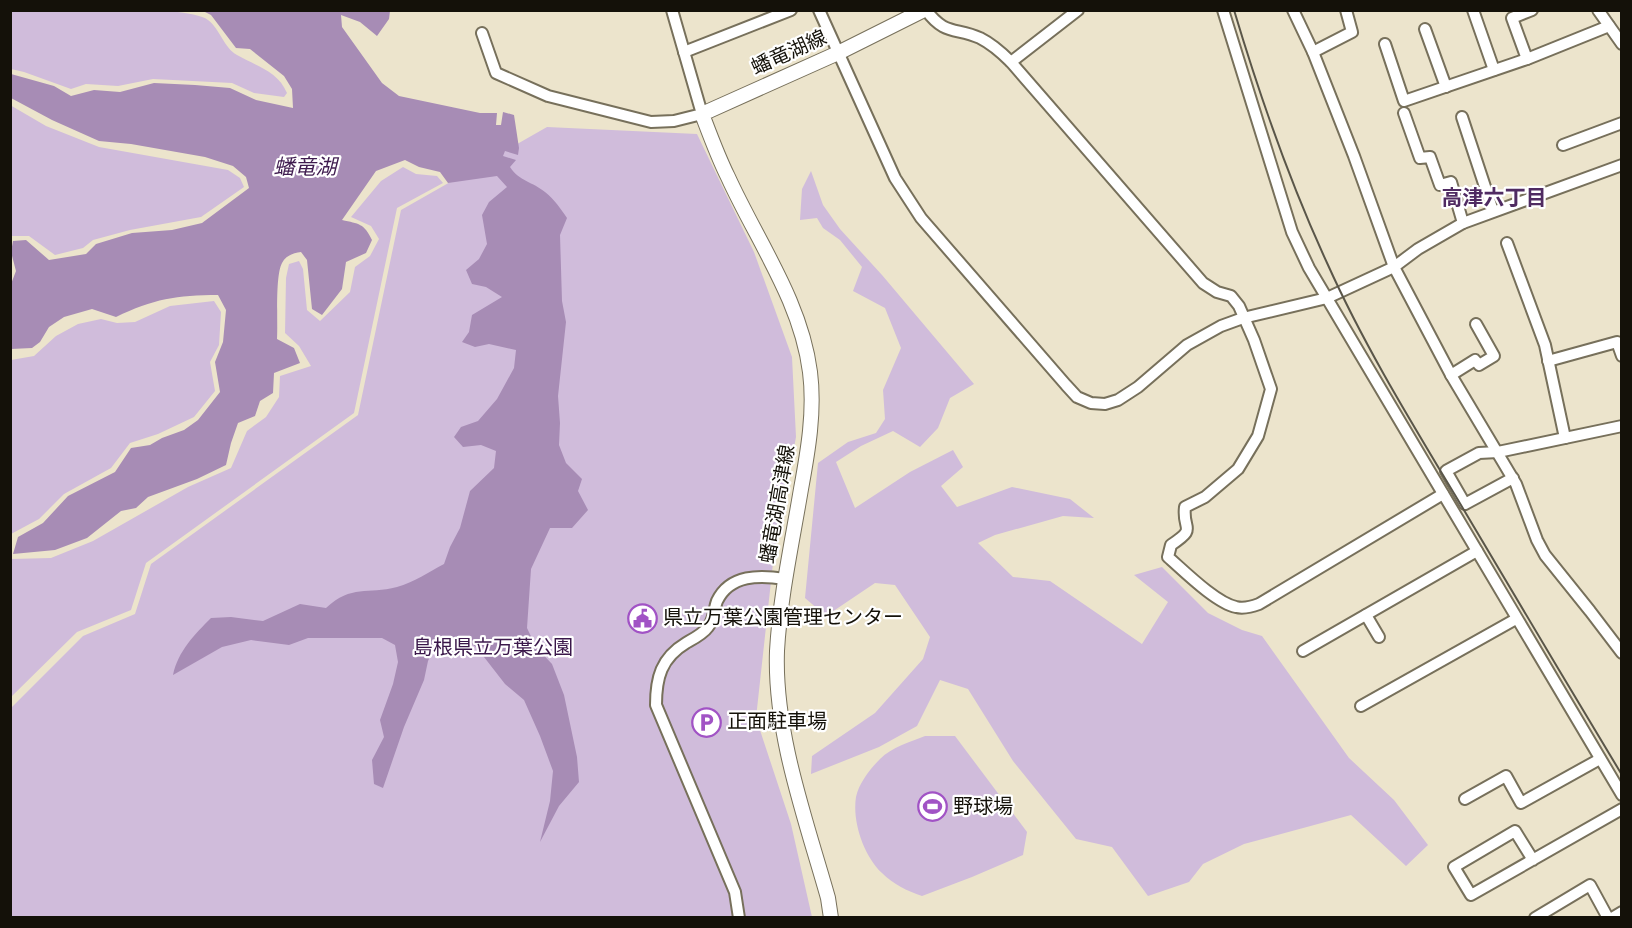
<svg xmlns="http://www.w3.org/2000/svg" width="1632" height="928" font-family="'Varela Round','Noto Sans JP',sans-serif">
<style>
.green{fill:#d0bcdb}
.water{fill:#a78cb5}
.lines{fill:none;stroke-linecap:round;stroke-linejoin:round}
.minor-casing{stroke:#77705b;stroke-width:14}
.major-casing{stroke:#77705b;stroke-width:16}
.minor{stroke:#fff;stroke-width:10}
.major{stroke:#fff;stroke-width:14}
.rail{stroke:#5a5649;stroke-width:2}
.labels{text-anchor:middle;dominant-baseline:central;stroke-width:4.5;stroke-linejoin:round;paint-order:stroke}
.street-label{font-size:20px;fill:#141109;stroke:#fff}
.poi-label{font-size:20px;fill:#141109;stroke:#fff;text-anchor:start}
.park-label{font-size:20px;fill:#3a174a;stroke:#fff}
.water-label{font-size:21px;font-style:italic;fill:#3f1c4f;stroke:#fff}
.neighbourhood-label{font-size:21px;font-weight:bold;fill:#502b62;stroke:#fff}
</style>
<rect width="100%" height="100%" fill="#ece4cc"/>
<g class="green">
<path d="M 10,11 C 44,10 188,4 208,20 C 220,29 224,48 237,55 C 256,66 278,71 287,93 L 284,97 L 254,93 L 232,83 L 153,79 L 118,86 L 86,84 L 71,89 L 24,72 L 11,69 Z"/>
<path d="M 10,105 L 46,126 L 99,147 L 228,170 L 240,178 L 244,187 L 201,217 L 130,230 L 93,240 L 83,248 L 55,255 L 29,236 L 11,236 Z"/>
<path d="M 547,127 L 697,134 L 754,252 L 792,357 L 796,437 L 774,554 L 756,718 L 791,824 L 812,917 L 11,917 L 10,709 L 83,636 L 135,614 L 151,564 L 358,415 L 401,210 Z"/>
<path d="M 403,167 L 416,174 L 437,176 L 443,183 L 397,208 L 354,413 L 146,563 L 131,610 L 77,632 L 11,697 L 11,559 L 51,558 L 93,541 L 188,487 L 231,468 L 247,431 L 266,417 L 279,397 L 280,376 L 311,366 L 299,346 L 285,333 L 286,278 L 289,264 L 299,261 L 303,269 L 307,310 L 320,321 L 350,292 L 355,267 L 370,256 L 379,239 L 371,226 L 351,217 L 381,181 Z"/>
<path d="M 811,171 L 823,205 L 840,229 L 882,275 L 974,384 L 950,398 L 938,428 L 920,447 L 893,431 L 861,446 L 836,462 L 855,508 L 910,472 L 953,450 L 963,467 L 941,486 L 957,507 L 1012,487 L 1070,499 L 1094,518 L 1063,516 L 995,535 L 978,543 L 1013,577 L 1050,581 L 1142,644 L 1168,602 L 1134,575 L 1162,567 L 1208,613 L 1242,630 L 1262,636 L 1349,758 L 1394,800 L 1428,845 L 1406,866 L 1351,815 L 1244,844 L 1203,864 L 1189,882 L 1148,896 L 1112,847 L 1076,839 L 1013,761 L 968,689 L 940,680 L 917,726 L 879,747 L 811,774 L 812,756 L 875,713 L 923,659 L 930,637 L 895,585 L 875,583 L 826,616 L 805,598 L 818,463 L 848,442 L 876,433 L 885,419 L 883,390 L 901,348 L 885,308 L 853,291 L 862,267 L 840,240 L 823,228 L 817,218 L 800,220 L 802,189 Z"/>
<path d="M 214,301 L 221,312 L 219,345 L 210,362 L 215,391 L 194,417 L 158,434 L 130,443 L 111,468 L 64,494 L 39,519 L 11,534 L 11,360 L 34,356 L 56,336 L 78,324 L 101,319 L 117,323 L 135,322 L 170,306 Z"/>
<path d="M 925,736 L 955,736 L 1027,832 L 1023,855 L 972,877 L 922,896 C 907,891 893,884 882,873 C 864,856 852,822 856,797 C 859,783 870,769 880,759 C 892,747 910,742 925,736 Z"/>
</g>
<path class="water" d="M 203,11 L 390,11 L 389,19 L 377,36 L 360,22 L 341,15 L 342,27 L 382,83 L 399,96 L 480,113 L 497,113 L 496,125 L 501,125 L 503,112 L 514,115 L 519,148 L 518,155 L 505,151 L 503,156 L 516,160 L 510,167 C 519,181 533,182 545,192 C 554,199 561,209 567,218 L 560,235 L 562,301 L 566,322 L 558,396 L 560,423 L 559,445 L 566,463 L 582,479 L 578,491 L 588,510 L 572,528 L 550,528 L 531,569 L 527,628 L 536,647 L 552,664 L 564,695 L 577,757 L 579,782 L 559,806 L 540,842 L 550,801 L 553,771 L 540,736 L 524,700 L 505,684 L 477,648 L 463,637 L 447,637 L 435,646 L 428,661 L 424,680 L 404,727 L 383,788 L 374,784 L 372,760 L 384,737 L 380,720 L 393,684 L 398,662 L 395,645 L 382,638 L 308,638 L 289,645 L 251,640 L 222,647 L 173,675 C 178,651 195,634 211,618 L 231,617 L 263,621 L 300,604 L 326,608 C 352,584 367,595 397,587 C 414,582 429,572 444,564 L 450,547 L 460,528 L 470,491 L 494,468 L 496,451 L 481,445 L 463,447 L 454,437 L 461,427 L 478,421 L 497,399 L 514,368 L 516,350 L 489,344 L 475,347 L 462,342 L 469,332 L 472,315 L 502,297 L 486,287 L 472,284 L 466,270 L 479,259 L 487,244 L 482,215 L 489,202 L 507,187 L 497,176 L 448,183 L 440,172 L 419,167 L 405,160 L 376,171 L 342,220 C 359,224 364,223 372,240 L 366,253 L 346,262 L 342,289 L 322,315 L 312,309 L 307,260 L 301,252 C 294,253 286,255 282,263 C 275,276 278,322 277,339 L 294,348 L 300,363 L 274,373 L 273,393 L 260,401 L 255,416 L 238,423 L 231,443 L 226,465 L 197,479 L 148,497 L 136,508 L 121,511 L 87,538 L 55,550 L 13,554 L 18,537 L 43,523 L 68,496 L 115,472 L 131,448 L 150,445 L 162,438 L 184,430 L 198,420 L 220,392 L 215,362 L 223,342 L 226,310 L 218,295 C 177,295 153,299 116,317 L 92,309 L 64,317 L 49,327 L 40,342 L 32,348 L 11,349 L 11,284 L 16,271 L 11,252 L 13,241 L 26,240 L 49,260 L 86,254 L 96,244 L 132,233 L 172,230 L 202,223 L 249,188 L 246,177 L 233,166 L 205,157 L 131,144 L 99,141 L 52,120 L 11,98 L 11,74 L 54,86 L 71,96 L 94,90 L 120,92 L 154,83 L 195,85 L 230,88 L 256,100 L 293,108 L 292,89 L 284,76 L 250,49 L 236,48 L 211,15 Z"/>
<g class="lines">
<defs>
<g id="minor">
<path d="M 819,10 L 895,178 L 921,218 L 1066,385 L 1077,397 L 1091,403 L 1105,404 L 1118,400 L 1138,387 L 1187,345 L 1221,326 L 1243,318 L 1327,298 L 1394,267 L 1418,249 L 1463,223 L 1622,165"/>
<path d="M 926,10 C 945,36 956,27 980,38 C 992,44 1002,53 1011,62 L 1203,283 L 1217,292 L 1231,296 L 1239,306 L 1254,340 L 1271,389 L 1258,436 L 1238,469 L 1205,497 L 1185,507 C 1182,531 1198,527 1171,545 L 1168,557 C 1184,571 1216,603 1236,607 C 1244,609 1251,607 1259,604 L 1443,494"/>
<path d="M 1223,10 L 1292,232 L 1309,268 L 1622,795"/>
<path d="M 1293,10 L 1313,52 L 1354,156 L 1394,267 L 1451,375 L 1516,484 L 1537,540 L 1545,555 L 1590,611 L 1622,653"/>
<path d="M 1473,10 L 1494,70"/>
<path d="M 1598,10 L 1622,44"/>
<path d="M 1425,29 L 1446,87"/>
<path d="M 482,33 L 496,73 L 548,96 L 651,122 L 674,121 L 702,114 L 672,10"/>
<path d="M 1385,44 L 1404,101 L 1527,59 L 1609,26"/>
<path d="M 684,52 L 791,10"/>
<path d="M 1313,52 L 1352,32 L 1346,10"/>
<path d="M 1527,59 L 1512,18 L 1532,10"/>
<path d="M 1011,62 L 1078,10"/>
<path d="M 1404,113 L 1420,158 L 1430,157 L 1440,185 L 1451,182 L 1463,223"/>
<path d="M 1462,117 L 1493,211"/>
<path d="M 1563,145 L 1622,123"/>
<path d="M 1507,243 L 1545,345 L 1565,438"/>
<path d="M 1548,361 L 1617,342 L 1622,356"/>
<path d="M 1451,375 L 1475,360 L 1479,365 L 1494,356 L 1476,324"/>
<path d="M 1513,478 L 1465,504 L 1446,471 L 1479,453 L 1498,452 L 1622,426"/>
<path d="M 1366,615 L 1379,637"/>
<path d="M 1303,651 L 1477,551"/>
<path d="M 1361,706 L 1516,619"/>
<path d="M 1465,799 L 1506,776 L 1521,803 L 1600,759"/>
<path d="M 1533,860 L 1515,831 L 1454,867 L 1471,895 L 1622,809"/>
<path d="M 739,918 L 735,892 L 656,705 C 656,678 661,658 686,643 C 693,639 703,634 708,627 C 714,620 714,609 717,601 C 730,574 760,575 785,579"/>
<path d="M 1535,918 L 1590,885 L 1608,918"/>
<path d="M 1612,918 L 1622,912"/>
</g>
<path id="major" d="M 831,918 L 828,898 C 806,820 774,733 777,651 C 780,597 792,543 801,489 C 808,451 815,411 810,372 C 801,301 757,241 728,177 C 718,157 710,135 702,114 L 838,53 L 924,10"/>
</defs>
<use href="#minor" class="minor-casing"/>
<use href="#major" class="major-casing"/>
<use href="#minor" class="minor"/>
<use href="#major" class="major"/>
<path class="rail" d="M 1234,10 C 1260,97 1290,183 1328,265 C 1364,345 1410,420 1455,495 C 1510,588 1566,682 1622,775"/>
</g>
<defs>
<symbol id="civic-ring" viewBox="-11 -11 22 22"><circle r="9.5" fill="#fff" stroke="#a153c5" stroke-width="1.5"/><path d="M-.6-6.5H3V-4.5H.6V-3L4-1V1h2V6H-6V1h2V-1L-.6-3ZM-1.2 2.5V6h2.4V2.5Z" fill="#a153c5"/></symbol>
<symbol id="parking-ring" viewBox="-11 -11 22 22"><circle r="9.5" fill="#fff" stroke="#a153c5" stroke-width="1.5"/><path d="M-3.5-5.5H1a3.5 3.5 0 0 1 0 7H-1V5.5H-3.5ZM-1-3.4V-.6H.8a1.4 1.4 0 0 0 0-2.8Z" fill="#a153c5"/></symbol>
<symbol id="stadium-ring" viewBox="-11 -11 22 22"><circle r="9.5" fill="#fff" stroke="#a153c5" stroke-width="1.5"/><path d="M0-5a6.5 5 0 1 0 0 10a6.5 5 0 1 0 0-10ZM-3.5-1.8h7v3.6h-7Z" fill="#a153c5"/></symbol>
</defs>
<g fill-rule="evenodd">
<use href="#civic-ring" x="626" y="602" width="33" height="33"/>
<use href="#parking-ring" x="690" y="706" width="33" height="33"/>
<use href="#stadium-ring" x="916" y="790" width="33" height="33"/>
</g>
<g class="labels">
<g class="street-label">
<text transform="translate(789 53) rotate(-24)">蟠竜湖線</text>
<text transform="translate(778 504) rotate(-80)">蟠竜湖高津線</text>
</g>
<g class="poi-label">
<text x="663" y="618">県立万葉公園管理センター</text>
<text x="727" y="722">正面駐車場</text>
<text x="953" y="807">野球場</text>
</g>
<g class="park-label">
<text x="493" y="648">島根県立万葉公園</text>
</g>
<g class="water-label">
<text x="305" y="167">蟠竜湖</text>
</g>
<g class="neighbourhood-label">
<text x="1494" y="198">高津六丁目</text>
</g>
</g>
<rect width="1632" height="928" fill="none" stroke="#141109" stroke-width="24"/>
</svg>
